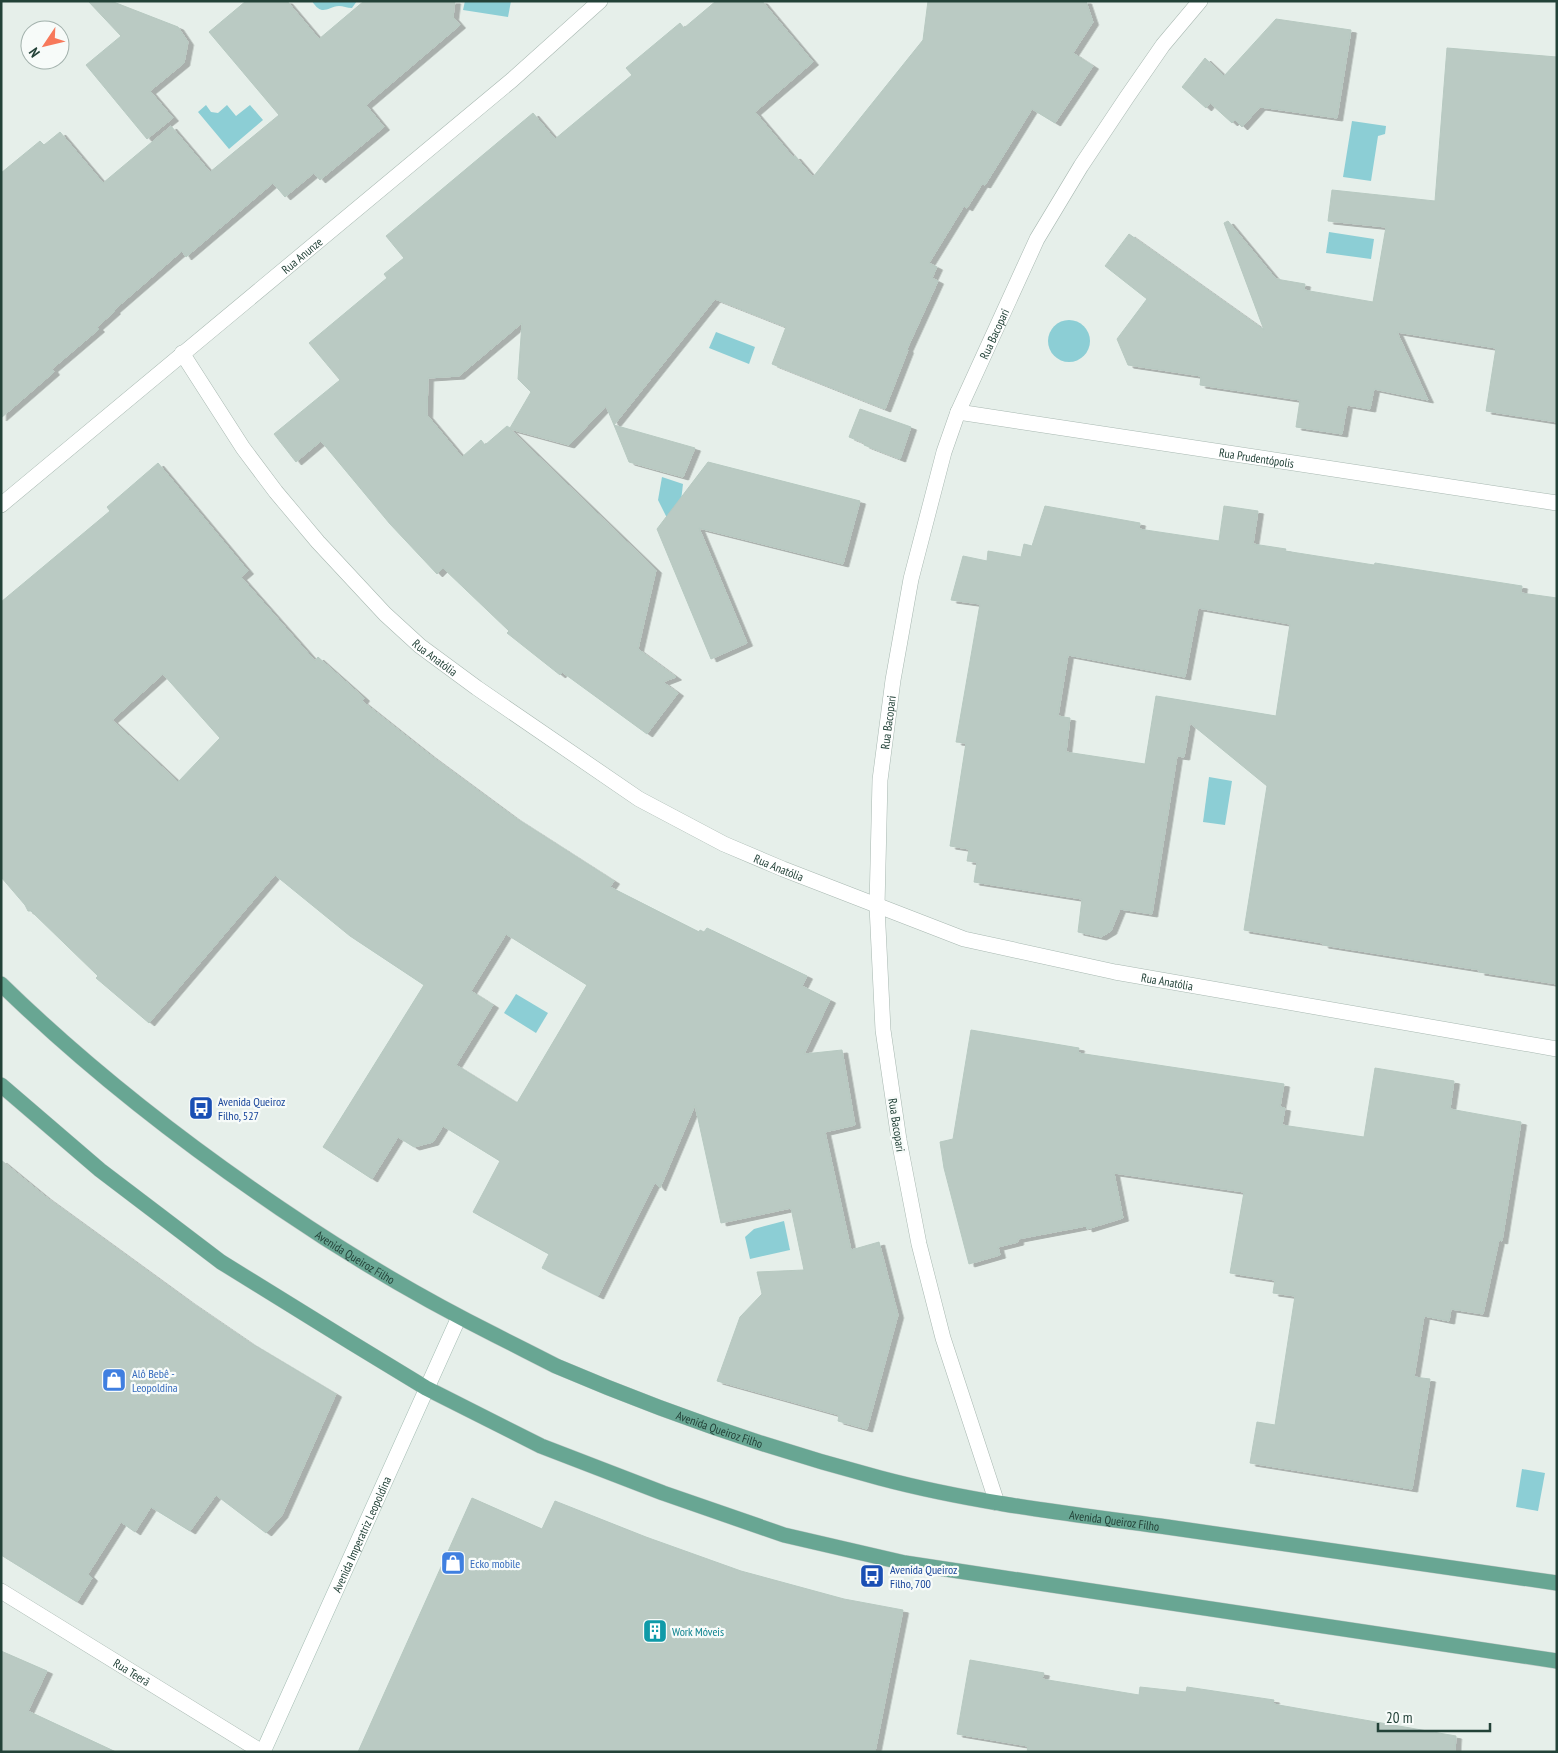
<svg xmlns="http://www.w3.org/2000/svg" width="1558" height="1753" font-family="'PT Sans Narrow',sans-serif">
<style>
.water{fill:#8cced5}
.building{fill:#bacac3;stroke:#b7c9c1;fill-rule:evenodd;filter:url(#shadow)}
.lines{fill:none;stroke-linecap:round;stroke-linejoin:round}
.minor-casing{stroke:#a8b8b1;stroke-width:16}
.secondary-casing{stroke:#a3bbb2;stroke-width:16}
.primary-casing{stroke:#c1cac7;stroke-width:16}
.minor{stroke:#fff;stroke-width:15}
.secondary{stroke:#fff;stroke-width:15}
.primary{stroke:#68a693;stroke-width:15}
.labels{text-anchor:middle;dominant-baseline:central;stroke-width:4.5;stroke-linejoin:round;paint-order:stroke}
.street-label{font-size:12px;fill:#234238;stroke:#f7fbf9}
.transit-label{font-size:12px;fill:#164399;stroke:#f7fbf9;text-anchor:start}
.shop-label{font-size:12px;fill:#366cbe;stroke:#f7fbf9;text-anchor:start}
.culture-label{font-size:12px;fill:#0d838f;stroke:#f7fbf9;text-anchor:start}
</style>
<defs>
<filter id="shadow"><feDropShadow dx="5.5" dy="3" stdDeviation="0" flood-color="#0004"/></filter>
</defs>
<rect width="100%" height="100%" fill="#e6efea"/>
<g class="water">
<path d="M 312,1 L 357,1 L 352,8 C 347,8 343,6 339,6 C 327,7 322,17 312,1 Z"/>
<path d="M 465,1 L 511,1 L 508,17 L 463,10 Z"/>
<path d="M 206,105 L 211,112 L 218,113 L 227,105 L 236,116 L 250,105 L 263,120 L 229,149 L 198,112 Z"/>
<path d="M 1352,121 L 1386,126 L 1385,134 L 1378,136 L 1371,181 L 1343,177 Z"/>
<path d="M 1329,232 L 1374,239 L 1371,259 L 1326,253 Z"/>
<circle cx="1069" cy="341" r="21"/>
<path d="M 716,332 L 755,347 L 749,364 L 709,348 Z"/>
<path d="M 662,477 L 683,484 L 681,501 L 668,520 L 658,500 Z"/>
<path d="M 1209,777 L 1232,781 L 1225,825 L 1203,822 Z"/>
<path d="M 516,994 L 548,1013 L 536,1033 L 504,1013 Z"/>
<path d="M 784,1221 L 790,1250 L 750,1259 L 745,1237 L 754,1229 Z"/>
<path d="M 1522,1469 L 1545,1473 L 1538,1511 L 1516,1507 Z"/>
</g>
<g class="building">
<path d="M 88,1 L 111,1 L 178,27 L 188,42 L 184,63 L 150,91 L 173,118 L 147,139 L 86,65 L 121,36 Z"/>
<path d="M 246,1 L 287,1 L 319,39 L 364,1 L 455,1 L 453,17 L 460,25 L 366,105 L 384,127 L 320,180 L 314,173 L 285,197 L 273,183 L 186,257 L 182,251 L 114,310 L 115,311 L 97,327 L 99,329 L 52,369 L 54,372 L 1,418 L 1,173 L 40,141 L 44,145 L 60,132 L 103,183 L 171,126 L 210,172 L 279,115 L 209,32 Z"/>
<path d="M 716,1 L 762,1 L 813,62 L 755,112 L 793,157 L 795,156 L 813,177 L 923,40 L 928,1 L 1086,1 L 1093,22 L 1073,53 L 1093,66 L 1055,123 L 1032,109 L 985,185 L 982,184 L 967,208 L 964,206 L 929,263 L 937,267 L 932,278 L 938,281 L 907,349 L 908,350 L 885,409 L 772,364 L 786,327 L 715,299 L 614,425 L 606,406 L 569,445 L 510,429 L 656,570 L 638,649 L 676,677 L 663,682 L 678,693 L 647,734 L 562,672 L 560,675 L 507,633 L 509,631 L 443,568 L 437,574 L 390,524 L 321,441 L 296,462 L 274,434 L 340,380 L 309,343 L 387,278 L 384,274 L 404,258 L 386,236 L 533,113 L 555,139 L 632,75 L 626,68 L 680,23 L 684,28 ZM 522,323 L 518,379 L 531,392 L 510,428 L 507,426 L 485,445 L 481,440 L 462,457 L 427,415 L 428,378 L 459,376 Z"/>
<path d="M 1276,19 L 1351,30 L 1337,118 L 1260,107 L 1242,127 L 1235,120 L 1232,123 L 1210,103 L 1206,108 L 1182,87 L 1205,58 L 1224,76 Z"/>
<path d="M 1447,48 L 1557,57 L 1557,422 L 1486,411 L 1496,348 L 1397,332 L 1428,400 L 1374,389 L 1370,409 L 1347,405 L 1342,434 L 1296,427 L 1300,400 L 1200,385 L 1201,376 L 1128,365 L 1117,339 L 1147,299 L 1105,266 L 1129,234 L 1264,330 L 1224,223 L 1228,221 L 1276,279 L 1305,284 L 1304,290 L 1373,302 L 1386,227 L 1328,221 L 1332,190 L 1435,201 Z"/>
<path d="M 860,409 L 911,427 L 900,459 L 864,445 L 864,443 L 849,437 Z"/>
<path d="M 614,425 L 695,448 L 683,477 L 629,462 Z"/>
<path d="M 708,462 L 860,501 L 843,564 L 699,528 L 747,643 L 711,659 L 657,529 Z"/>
<path d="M 158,463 L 248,571 L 241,577 L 315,661 L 318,657 L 364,698 L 362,701 L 430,755 L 514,817 L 614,881 L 610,887 L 699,932 L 700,930 L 704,932 L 707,928 L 807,976 L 802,986 L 830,1000 L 804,1054 L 842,1050 L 855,1125 L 825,1132 L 851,1250 L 879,1242 L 898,1315 L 867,1429 L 838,1421 L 839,1415 L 717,1381 L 740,1317 L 762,1294 L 757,1272 L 804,1270 L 791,1208 L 721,1223 L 695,1105 L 660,1188 L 655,1182 L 598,1296 L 542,1268 L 549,1254 L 473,1212 L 500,1161 L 443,1126 L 433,1142 L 414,1147 L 398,1137 L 372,1179 L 323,1147 L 424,985 L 350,936 L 275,875 L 149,1023 L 96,978 L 98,976 L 31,911 L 28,911 L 25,905 L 1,877 L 1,602 L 110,511 L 107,507 ZM 163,674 L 220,738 L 178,782 L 112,720 ZM 506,934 L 587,985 L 517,1103 L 456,1065 L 493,1005 L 471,991 Z"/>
<path d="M 1045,506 L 1140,523 L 1139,529 L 1219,541 L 1224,506 L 1258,511 L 1253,544 L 1286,549 L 1285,551 L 1374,565 L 1375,563 L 1522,586 L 1521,593 L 1557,598 L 1557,984 L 1479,972 L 1480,970 L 1323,945 L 1323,943 L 1244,930 L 1267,786 L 1190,723 L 1184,757 L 1177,756 L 1152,914 L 1120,909 L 1111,931 L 1101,937 L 1078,932 L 1082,899 L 974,882 L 977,862 L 967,861 L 969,849 L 950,846 L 966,743 L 956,742 L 980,604 L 951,600 L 963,556 L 987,561 L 988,551 L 1021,557 L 1024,544 L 1032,546 ZM 1198,608 L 1290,624 L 1276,716 L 1156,696 L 1145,764 L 1066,752 L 1070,718 L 1058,716 L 1068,655 L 1185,677 Z"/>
<path d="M 971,1030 L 1079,1048 L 1078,1053 L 1284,1084 L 1280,1107 L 1285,1108 L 1282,1125 L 1364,1137 L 1375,1068 L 1454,1081 L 1450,1109 L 1521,1122 L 1502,1241 L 1499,1240 L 1483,1314 L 1451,1309 L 1449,1321 L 1424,1316 L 1414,1377 L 1430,1379 L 1412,1489 L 1250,1463 L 1257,1422 L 1275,1425 L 1295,1296 L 1273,1293 L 1275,1280 L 1230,1273 L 1244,1192 L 1114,1173 L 1123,1218 L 1087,1229 L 1086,1226 L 1018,1239 L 1018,1242 L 998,1247 L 1000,1255 L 969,1264 L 944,1168 L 940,1142 L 953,1139 Z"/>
<path d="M 1,1160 L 46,1197 L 189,1301 L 249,1342 L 336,1394 L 282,1515 L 266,1533 L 216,1495 L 190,1531 L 151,1507 L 135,1532 L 121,1522 L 88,1574 L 92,1578 L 77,1602 L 1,1555 Z"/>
<path d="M 472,1498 L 542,1529 L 555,1501 L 646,1537 L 741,1571 L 844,1599 L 903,1610 L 875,1752 L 358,1752 Z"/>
<path d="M 1,1651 L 47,1671 L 28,1711 L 116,1752 L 1,1752 Z"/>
<path d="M 970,1660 L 1044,1673 L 1042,1679 L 1139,1695 L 1140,1687 L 1186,1692 L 1187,1687 L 1274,1700 L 1273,1704 L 1456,1736 L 1455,1752 L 1027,1752 L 1028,1746 L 957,1734 Z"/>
</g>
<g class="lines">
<defs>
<g id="minor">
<path id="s1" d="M 182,353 L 243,448 L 276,492 L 318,542 L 385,614 L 420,646 L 477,688 L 639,799 L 724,844 L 783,869 L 964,939 L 1115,972 L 1557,1049"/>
<path id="s2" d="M 958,412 L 1557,503"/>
<path id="s3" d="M 1,505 L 512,80 L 600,1"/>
<path id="s4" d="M 997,1503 L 943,1338 L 919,1244 L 899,1140 L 883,1030 L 877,906 L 880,780 L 893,680 L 911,579 L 944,452 L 958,412 L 1037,239 L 1081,166 L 1127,97 L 1163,45 L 1200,1"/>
<path id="s5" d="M 1,1591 L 262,1752"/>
</g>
<g id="secondary">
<path id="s6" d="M 263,1752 L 459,1317"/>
</g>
<g id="primary">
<path id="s7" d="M 1,984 C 87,1068 182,1142 281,1209 C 350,1256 421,1298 495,1335 C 515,1345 536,1356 556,1366 C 661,1411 770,1449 880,1478 C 974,1503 1071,1514 1167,1527 C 1297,1546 1427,1565 1557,1583"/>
<path d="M 1,1085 L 100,1170 L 221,1262 L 352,1343 L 426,1388 L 541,1446 L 663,1493 L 784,1535 L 905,1563 L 1557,1661"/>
</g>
</defs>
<use href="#minor" class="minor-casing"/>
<use href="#secondary" class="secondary-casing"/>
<use href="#primary" class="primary-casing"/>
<use href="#minor" class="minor"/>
<use href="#secondary" class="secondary"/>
<use href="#primary" class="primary"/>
</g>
<defs>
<symbol id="bus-square" viewBox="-11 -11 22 22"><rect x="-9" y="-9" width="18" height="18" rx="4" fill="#1a4fb4" stroke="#f7fbf9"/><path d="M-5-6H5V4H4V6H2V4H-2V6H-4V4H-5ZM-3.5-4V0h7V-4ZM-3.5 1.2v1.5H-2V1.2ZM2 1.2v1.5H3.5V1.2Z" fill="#fff"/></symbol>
<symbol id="shop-square" viewBox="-11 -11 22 22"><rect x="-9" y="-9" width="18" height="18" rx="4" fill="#3f7fe0" stroke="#f7fbf9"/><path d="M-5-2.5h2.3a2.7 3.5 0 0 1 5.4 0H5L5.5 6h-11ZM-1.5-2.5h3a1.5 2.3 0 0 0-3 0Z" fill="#fff"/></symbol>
<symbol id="building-square" viewBox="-11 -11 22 22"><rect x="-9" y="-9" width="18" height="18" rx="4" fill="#0f9aa8" stroke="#f7fbf9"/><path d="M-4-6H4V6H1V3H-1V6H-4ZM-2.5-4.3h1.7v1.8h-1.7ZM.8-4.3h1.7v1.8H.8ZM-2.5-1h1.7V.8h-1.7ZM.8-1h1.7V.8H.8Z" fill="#fff"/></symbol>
</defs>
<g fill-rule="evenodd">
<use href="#bus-square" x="187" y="1094" width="28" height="28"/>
<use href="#shop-square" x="100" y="1366" width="28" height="28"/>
<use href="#shop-square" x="439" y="1549" width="28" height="28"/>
<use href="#bus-square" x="858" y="1562" width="28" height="28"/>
<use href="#building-square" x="641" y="1617" width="28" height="28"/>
</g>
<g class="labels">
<g class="street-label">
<text stroke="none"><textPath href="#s3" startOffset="391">Rua Anunze</textPath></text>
<text stroke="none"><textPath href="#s4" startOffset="1201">Rua Bacopari</textPath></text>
<text stroke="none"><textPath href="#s2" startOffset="302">Rua Prudentópolis</textPath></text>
<text stroke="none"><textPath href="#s1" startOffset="398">Rua Anatólia</textPath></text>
<text stroke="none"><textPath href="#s4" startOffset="796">Rua Bacopari</textPath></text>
<text stroke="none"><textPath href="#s1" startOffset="802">Rua Anatólia</textPath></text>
<text stroke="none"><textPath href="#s1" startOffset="1208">Rua Anatólia</textPath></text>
<text transform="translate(897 1125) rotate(81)">Rua Bacopari</text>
<text stroke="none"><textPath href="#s7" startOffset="448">Avenida Queiroz Filho</textPath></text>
<text stroke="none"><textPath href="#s7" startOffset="852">Avenida Queiroz Filho</textPath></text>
<text stroke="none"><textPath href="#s7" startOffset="1258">Avenida Queiroz Filho</textPath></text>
<text stroke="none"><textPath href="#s6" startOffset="239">Avenida Imperatriz Leopoldina</textPath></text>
<text stroke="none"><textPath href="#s5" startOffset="154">Rua Teerã</textPath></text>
</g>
<g class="transit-label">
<text x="218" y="1101">Avenida Queiroz<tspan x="218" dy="14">Filho, 527</tspan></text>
<text x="890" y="1569">Avenida Queiroz<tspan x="890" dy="14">Filho, 700</tspan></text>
</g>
<g class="shop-label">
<text x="132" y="1373">Alô Bebê -<tspan x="132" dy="14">Leopoldina</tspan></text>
<text x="470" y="1563">Ecko mobile</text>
</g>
<g class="culture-label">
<text x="672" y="1631">Work Móveis</text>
</g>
</g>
<rect width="1558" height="1753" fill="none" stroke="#234238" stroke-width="5"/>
<g transform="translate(45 45) rotate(235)"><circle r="24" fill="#f7fbf9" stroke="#a2b1ac"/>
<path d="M0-4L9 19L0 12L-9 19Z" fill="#f7795b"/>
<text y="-8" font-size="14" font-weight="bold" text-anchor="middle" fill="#234238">N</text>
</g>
<path d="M1378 1723v8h112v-8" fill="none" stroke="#234238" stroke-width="2.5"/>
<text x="1386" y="1723" font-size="15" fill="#234238" stroke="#f7fbf9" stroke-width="4" paint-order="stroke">20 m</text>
</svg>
